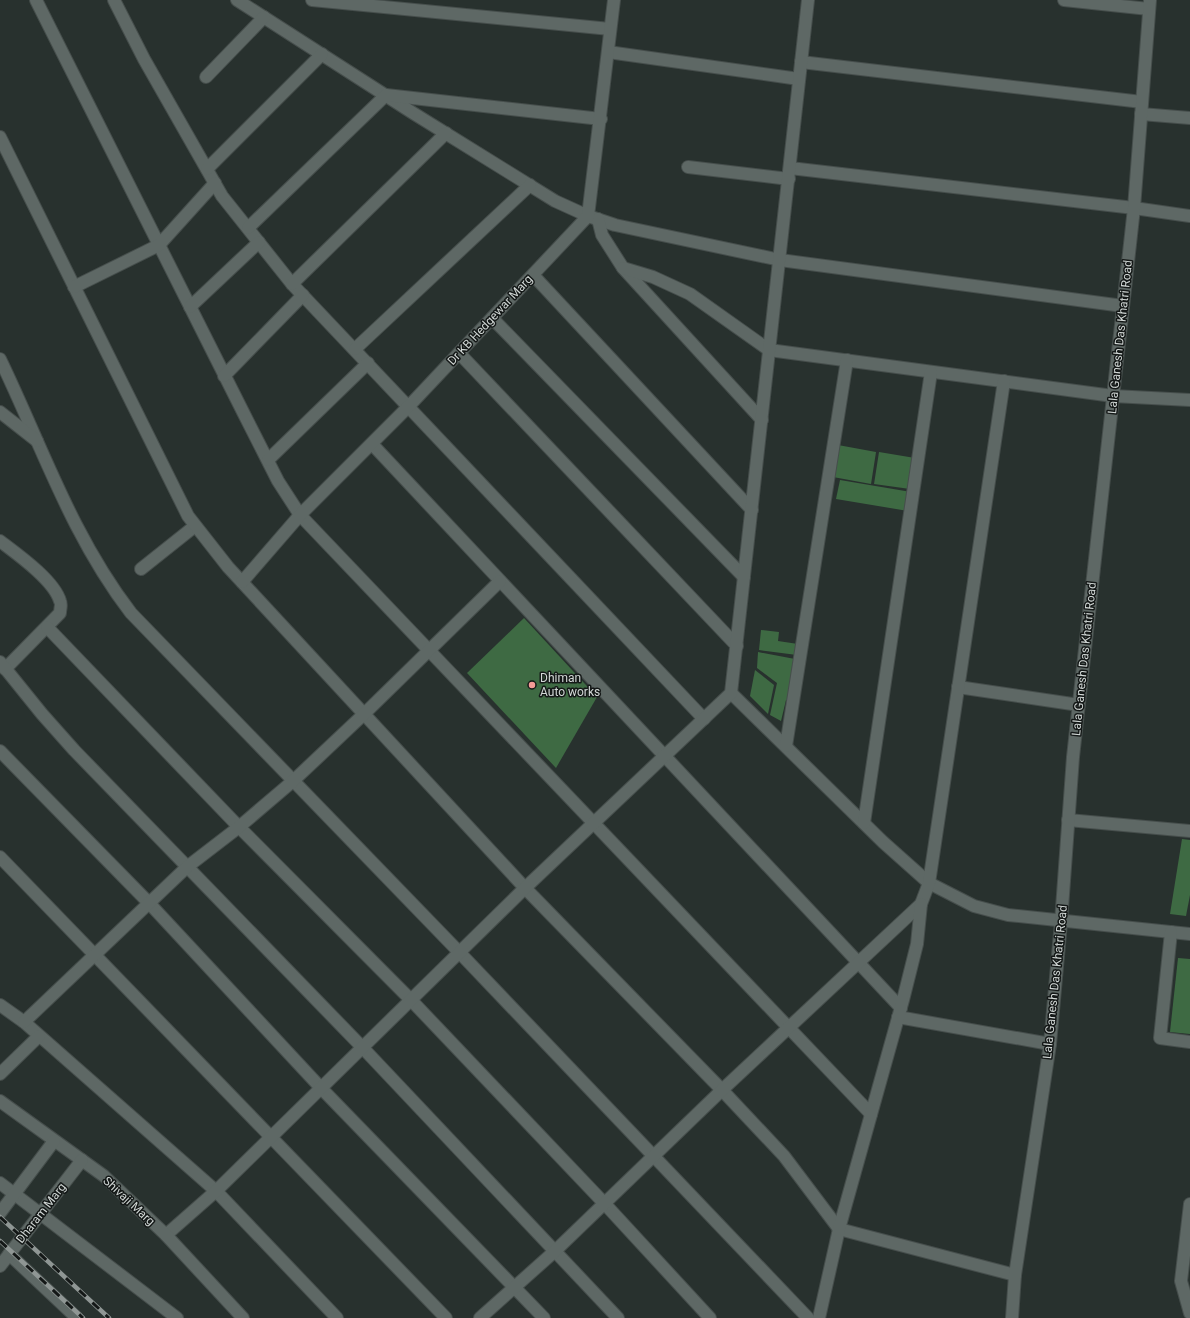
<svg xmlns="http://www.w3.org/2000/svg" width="1190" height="1318" font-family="Roboto,sans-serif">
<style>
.building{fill:#3e6a43}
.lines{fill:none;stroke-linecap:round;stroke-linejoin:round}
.lane-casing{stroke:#464e4c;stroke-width:14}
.street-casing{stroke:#464e4c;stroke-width:14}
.secondary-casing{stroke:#464e4c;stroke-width:14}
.lane{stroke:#5e6865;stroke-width:12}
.street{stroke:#5e6865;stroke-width:12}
.secondary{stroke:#5e6865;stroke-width:12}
.rail-casing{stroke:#8f9694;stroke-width:4.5}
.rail{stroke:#141817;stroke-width:3;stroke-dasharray:9;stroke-linecap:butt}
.poi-dot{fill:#f59b97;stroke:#141817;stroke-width:1.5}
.labels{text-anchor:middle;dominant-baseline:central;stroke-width:3;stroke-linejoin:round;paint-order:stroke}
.street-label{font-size:12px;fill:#d2d8d6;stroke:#141817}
.poi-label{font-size:12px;fill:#d2d8d6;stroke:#141817;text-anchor:start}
</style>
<rect width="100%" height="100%" fill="#28312e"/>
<g class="building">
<path d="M 838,445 L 876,452 L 871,484 L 833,477 Z"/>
<path d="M 879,452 L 915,458 L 910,489 L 874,484 Z"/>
<path d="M 840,480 L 911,492 L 908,511 L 836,499 Z"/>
<path d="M 524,618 L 597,697 L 556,768 L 467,673 Z"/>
<path d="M 761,630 L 779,632 L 778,641 L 798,644 L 797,655 L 759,650 Z"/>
<path d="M 758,652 L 795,659 L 790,701 L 786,700 L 781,721 L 770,715 L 777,683 L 757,668 Z"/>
<path d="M 755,670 L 774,685 L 768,714 L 750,696 Z"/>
<path d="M 1182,839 L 1190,840 L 1190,895 L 1186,916 L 1170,914 Z"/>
<path d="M 1178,958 L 1190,959 L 1190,1034 L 1170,1032 Z"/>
</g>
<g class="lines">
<defs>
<g id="lane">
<path d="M 1113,396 L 1190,400"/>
<path d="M 141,569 L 195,526"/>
<path d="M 1068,820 L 1190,831"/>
<path d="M 9,1254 L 77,1318"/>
</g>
<g id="street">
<path d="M 36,0 L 243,412 L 278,481 L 300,515 L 871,1114"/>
<path d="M 114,0 L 144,59 L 222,196 L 292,284 L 704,719"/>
<path d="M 237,0 L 413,113 L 555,201 L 588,216 L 615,225 L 780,260 L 1123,306"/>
<path d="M 312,0 L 610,29"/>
<path d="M 1064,0 L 1149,9"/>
<path d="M 608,52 L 799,79"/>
<path d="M 801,62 L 1142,102"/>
<path d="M 206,77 L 264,17"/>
<path d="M 1141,114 L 1190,118"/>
<path d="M 0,137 L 188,516 L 228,567 L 525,888 L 722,1090 L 784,1156 L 839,1229 L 1015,1275"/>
<path d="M 688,167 L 789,179"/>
<path d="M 790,168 L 1134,208 L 1190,216"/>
<path d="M 207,169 L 322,54"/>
<path d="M 598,219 L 602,235 L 623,268 L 762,420"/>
<path d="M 248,228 L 386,95 L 601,119"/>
<path d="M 623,268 L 653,277 L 690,294 L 769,350 L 1113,396"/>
<path d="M 533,275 L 752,510"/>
<path d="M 292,284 L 446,133"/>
<path d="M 74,287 L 159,245 L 215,183"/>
<path d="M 190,307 L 259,242"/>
<path d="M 492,318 L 744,577"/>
<path d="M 355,349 L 530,185"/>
<path d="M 459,353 L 737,646"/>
<path d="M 0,359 C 42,446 71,535 131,613 L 459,952 L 808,1318"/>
<path d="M 224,376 L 303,295"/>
<path d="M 0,412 L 37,441"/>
<path d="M 372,444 L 901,1008"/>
<path d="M 268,460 L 368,363"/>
<path d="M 0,541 C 17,554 54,580 60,601 C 62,604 60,609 60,613 L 5,669"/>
<path d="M 242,582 L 300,515 L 409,406 L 588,216 L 614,0"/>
<path d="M 47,627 L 239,827 L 411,1000 L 604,1203 L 710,1318"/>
<path d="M 0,662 L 42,714 L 74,750 L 362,1047 L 618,1318"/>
<path d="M 958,687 L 1079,705"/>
<path d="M 731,693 L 883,842 L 929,883 L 974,906 L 1008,915 L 1190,934"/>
<path d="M 786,746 L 847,360"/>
<path d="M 0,751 L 149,903 L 321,1088 L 544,1318"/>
<path d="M 864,823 L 931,372"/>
<path d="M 0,857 L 446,1318"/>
<path d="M 1171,932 L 1160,1038 L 1190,1042"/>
<path d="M 0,1005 L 24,1022 L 216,1191 L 337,1318"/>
<path d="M 898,1017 L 1050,1044"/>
<path d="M 24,1022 L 187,867 L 239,827 L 293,781 L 364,714 L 500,581"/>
<path d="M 0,1074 L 39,1036"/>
<path d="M 1190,1204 L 1181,1281 L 1190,1313"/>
<path d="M 166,1235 L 216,1191 L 525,888 L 731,693 L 808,0"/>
<path d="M 480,1318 L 555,1251 L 722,1090 L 921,904 L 929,883 L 1004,381"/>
<path d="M 819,1318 L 839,1229 L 903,1000 L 917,944 L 921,904"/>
</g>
<g id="secondary">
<path d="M 0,1101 L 104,1176 L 166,1235 L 243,1318"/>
<path d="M 0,1183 L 177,1318"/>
<path d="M 0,1213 L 54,1141"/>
<path d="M 0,1266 L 82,1160"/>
<path d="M 1012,1318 L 1015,1275 L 1050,1044 L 1061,922 L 1073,757 L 1134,208 L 1150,0"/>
</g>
</defs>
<use href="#lane" class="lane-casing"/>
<use href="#street" class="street-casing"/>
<use href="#secondary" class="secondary-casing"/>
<use href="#lane" class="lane"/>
<use href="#street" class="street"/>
<use href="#secondary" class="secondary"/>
<defs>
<g id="rail">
<path d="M 0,1217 L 109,1318"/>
<path d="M 0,1241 L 83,1318"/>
</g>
</defs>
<use href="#rail" class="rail-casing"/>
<use href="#rail" class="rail"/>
</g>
<circle class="poi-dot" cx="532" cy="685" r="4"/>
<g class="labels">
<g class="street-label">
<text transform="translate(490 320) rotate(-47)">Dr KB Hedgewar Marg</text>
<text transform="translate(1120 337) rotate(-84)">Lala Ganesh Das Khatri Road</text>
<text transform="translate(1084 659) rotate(-84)">Lala Ganesh Das Khatri Road</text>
<text transform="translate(1055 982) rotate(-84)">Lala Ganesh Das Khatri Road</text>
<text transform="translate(129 1201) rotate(43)">Shivaji Marg</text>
<text transform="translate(41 1213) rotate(-52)">Dharam Marg</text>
</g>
<g class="poi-label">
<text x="540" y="678">Dhiman<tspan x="540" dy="14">Auto works</tspan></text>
</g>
</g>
</svg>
